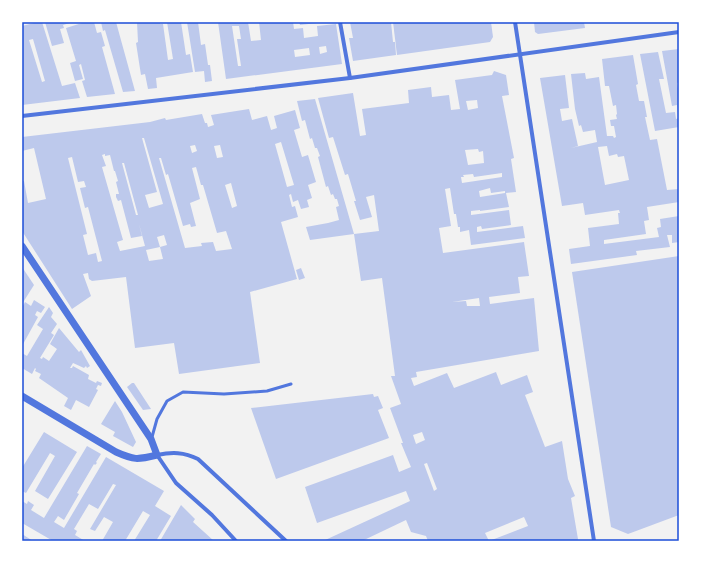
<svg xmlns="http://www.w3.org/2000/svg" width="701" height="563" font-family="'PT Sans Narrow',sans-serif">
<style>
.building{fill:#bdc9ec;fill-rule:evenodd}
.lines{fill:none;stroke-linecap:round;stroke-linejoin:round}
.service{stroke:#5277de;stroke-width:3}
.minor{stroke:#5277de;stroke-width:4}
.tertiary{stroke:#5277de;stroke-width:7}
.neatline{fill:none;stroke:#1d4ed8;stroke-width:1.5}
</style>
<rect width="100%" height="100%" fill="#f2f2f2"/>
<g class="building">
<path d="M 38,22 L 42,22 L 62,86 L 75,83 L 80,98 L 22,105 L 22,26 ZM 33,39 L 45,81 L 42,82 L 29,40 Z"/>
<path d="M 45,22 L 73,22 L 63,25 L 64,28 L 60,29 L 64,43 L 52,46 Z"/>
<path d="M 81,22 L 94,22 L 97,33 L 101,32 L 105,46 L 102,47 L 115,94 L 87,97 L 82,81 L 85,80 L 81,64 L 79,65 L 83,79 L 75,81 L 70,63 L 76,61 L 66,28 L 82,23 Z"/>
<path d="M 101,22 L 116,22 L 135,91 L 123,92 L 105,30 L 103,31 Z"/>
<path d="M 137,22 L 160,22 L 160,24 L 163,24 L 168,60 L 173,59 L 167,22 L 181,22 L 186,55 L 190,54 L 193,72 L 156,78 L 157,88 L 148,89 L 145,74 L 141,75 L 136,43 L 138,42 Z"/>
<path d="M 187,22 L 198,22 L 201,45 L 205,44 L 208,65 L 210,65 L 212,81 L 205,82 L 204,71 L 195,72 Z"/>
<path d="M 218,22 L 248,22 L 251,41 L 261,40 L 259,22 L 293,22 L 294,29 L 303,28 L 304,38 L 318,36 L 317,26 L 336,24 L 342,64 L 226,79 ZM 232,26 L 239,26 L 241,39 L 237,39 L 241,66 L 238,66 ZM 326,46 L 327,52 L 320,54 L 319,47 ZM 309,48 L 310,55 L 295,57 L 294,50 Z"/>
<path d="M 299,22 L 317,22 L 317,23 L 300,25 Z"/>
<path d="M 350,22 L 391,22 L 393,42 L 395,42 L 396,55 L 353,61 L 349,38 L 353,38 Z"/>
<path d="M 393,22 L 491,22 L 493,37 L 490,42 L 397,55 Z"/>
<path d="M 534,22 L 584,22 L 585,28 L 538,34 L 535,32 Z"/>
<path d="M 679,49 L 679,82 L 677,83 L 678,89 L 679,89 L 678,114 L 677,105 L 672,106 L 662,51 Z"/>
<path d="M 658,52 L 664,79 L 659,79 L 666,113 L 675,112 L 676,119 L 679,118 L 679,127 L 655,131 L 640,54 Z"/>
<path d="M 633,55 L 638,84 L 636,85 L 639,101 L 644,101 L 647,117 L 645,117 L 650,140 L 657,139 L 667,190 L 679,189 L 679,202 L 647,207 L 649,220 L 644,221 L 646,234 L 604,240 L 604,244 L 659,237 L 657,228 L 661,227 L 660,219 L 679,216 L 679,242 L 672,243 L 672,235 L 667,235 L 670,247 L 636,251 L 637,255 L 571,264 L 569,249 L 590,246 L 588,228 L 619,224 L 618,213 L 620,213 L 619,210 L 585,215 L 583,203 L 562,206 L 540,78 L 565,75 L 569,108 L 560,109 L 562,121 L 572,119 L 578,146 L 571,148 L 597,142 L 595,130 L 583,132 L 581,125 L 579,126 L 575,109 L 571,74 L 585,73 L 586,79 L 599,77 L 607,136 L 613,136 L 614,138 L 616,137 L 614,126 L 611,126 L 610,120 L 617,119 L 616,115 L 617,114 L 616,105 L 613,106 L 609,86 L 605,86 L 602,59 ZM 607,146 L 609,156 L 617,154 L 618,157 L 624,156 L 629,180 L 605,185 L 598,147 Z"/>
<path d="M 494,71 L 506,75 L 509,95 L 502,96 L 514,158 L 511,159 L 516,192 L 506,193 L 509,207 L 480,211 L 480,210 L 471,211 L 471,215 L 509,210 L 511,225 L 482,229 L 481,226 L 477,227 L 477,232 L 523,226 L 525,238 L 471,245 L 469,230 L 460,232 L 460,227 L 458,227 L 456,214 L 454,214 L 450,188 L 445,189 L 451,226 L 439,228 L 443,253 L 524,242 L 529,276 L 518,277 L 520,293 L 489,297 L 490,304 L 534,298 L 539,351 L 416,372 L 417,377 L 411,378 L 414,386 L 447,373 L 454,388 L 496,372 L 501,385 L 527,375 L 533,392 L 525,395 L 545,447 L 562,441 L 568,479 L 575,496 L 571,498 L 578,539 L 577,541 L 489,541 L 528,526 L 524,517 L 485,533 L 489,541 L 428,541 L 426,536 L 411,532 L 406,520 L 362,541 L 323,541 L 410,501 L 406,491 L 317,523 L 305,487 L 393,455 L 399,472 L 411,467 L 401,443 L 403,443 L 390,408 L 401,404 L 391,376 L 395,376 L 382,278 L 361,281 L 354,234 L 379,231 L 374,195 L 366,197 L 372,217 L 360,220 L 354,201 L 356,201 L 348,174 L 345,175 L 333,137 L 329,138 L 318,98 L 353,93 L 360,136 L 366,135 L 362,109 L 409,103 L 408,90 L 431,87 L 432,97 L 449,95 L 451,110 L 460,109 L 455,80 L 492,75 ZM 477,100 L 478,108 L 468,110 L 466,101 ZM 478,149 L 479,152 L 483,151 L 484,163 L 468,165 L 465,150 ZM 502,173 L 502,177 L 462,183 L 461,177 L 464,177 L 463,175 L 473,174 L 474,177 ZM 490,188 L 491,193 L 505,191 L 505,193 L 480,197 L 479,191 ZM 479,298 L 480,306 L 467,306 L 466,301 L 452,302 ZM 422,432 L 425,440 L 416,444 L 413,435 ZM 427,463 L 437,489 L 434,491 L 424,464 Z"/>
<path d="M 315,99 L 354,234 L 310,240 L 306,227 L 328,223 L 339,220 L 336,207 L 339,206 L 337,199 L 335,199 L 333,194 L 331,195 L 328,186 L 326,187 L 318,157 L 320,156 L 317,148 L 315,148 L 312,138 L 310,139 L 305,120 L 302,121 L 297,101 Z"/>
<path d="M 249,109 L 252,120 L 267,116 L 271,130 L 277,128 L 274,116 L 295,110 L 300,128 L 294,130 L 302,157 L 308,155 L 316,182 L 308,185 L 312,198 L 307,200 L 309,207 L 301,209 L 298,200 L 293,202 L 291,194 L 289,195 L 292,207 L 295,206 L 298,217 L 281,222 L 297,279 L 250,292 L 260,363 L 179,374 L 174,343 L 135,348 L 126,277 L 92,281 L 89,279 L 88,273 L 83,274 L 91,296 L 72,309 L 22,231 L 22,181 L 24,181 L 28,203 L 46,199 L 34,148 L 22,151 L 22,137 L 150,122 L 165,118 L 166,120 L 202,114 L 205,123 L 207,123 L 208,127 L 214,125 L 211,115 ZM 142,138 L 144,138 L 163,204 L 149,208 L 145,195 L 157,192 ZM 281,142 L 294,185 L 287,187 L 275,144 ZM 195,145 L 197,151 L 192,153 L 190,146 ZM 220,145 L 223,157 L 217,158 L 214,146 ZM 105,154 L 105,156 L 110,155 L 114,171 L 115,171 L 118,181 L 116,182 L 119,194 L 116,194 L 116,197 L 118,201 L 121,200 L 131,238 L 142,236 L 139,224 L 145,246 L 120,251 L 117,242 L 123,240 L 102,167 L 106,166 L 102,155 ZM 72,157 L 78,182 L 84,181 L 86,187 L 80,188 L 85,208 L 88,207 L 102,261 L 98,262 L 96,253 L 88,255 L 83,235 L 87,234 L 68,158 ZM 159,158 L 161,158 L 166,175 L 168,174 L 183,226 L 190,224 L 191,227 L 196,226 L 190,203 L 200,199 L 192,168 L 196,167 L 201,185 L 203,185 L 217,233 L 226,231 L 232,249 L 216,251 L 213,242 L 201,243 L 202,246 L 185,248 ZM 122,163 L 124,163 L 138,215 L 136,215 ZM 231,183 L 237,206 L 232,208 L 225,185 ZM 164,235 L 167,245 L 160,247 L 163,259 L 149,261 L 146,250 L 160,247 L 157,237 Z"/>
<path d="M 679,256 L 679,515 L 628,534 L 611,527 L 572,272 Z"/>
<path d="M 22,267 L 34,285 L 22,304 Z"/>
<path d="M 301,268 L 305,278 L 299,280 L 296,270 Z"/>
<path d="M 34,300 L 45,307 L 41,313 L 37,311 L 35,315 L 38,317 L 22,346 L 22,308 L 25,302 L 31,306 Z"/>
<path d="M 49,307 L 53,313 L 51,317 L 57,324 L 51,333 L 54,335 L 40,358 L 42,359 L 43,357 L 49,361 L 57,349 L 50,344 L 59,328 L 79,352 L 81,350 L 90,366 L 87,368 L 86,366 L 84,368 L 73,363 L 70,368 L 72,368 L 73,366 L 89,375 L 88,379 L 96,383 L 97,381 L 102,383 L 101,386 L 98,385 L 96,389 L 98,390 L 89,407 L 76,400 L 71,410 L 64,406 L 68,398 L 39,378 L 41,374 L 35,371 L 36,369 L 35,368 L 32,374 L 22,368 L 22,353 L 27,356 L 43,329 L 37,325 Z"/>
<path d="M 132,383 L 134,383 L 151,409 L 143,410 L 127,387 Z"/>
<path d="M 373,394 L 374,397 L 378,396 L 383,408 L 378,410 L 389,438 L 276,479 L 251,408 Z"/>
<path d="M 115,401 L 122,412 L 136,442 L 133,447 L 113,436 L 115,432 L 101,424 Z"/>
<path d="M 44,432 L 77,452 L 48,499 L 35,491 L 55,456 L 50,453 L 26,493 L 22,491 L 22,468 Z"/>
<path d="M 87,446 L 101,454 L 96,462 L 97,463 L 95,465 L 94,464 L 77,493 L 79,494 L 64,520 L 58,516 L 54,522 L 64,528 L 106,457 L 164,491 L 155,506 L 171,516 L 156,541 L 134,541 L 150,515 L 143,511 L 125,541 L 102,541 L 113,522 L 104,517 L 95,531 L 90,529 L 116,485 L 113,484 L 98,509 L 89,504 L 74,529 L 77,531 L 75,535 L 85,541 L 53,541 L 22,523 L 22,501 L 27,504 L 28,501 L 34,505 L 31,510 L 44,518 Z"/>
<path d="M 181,505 L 195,519 L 193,522 L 214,541 L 160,541 Z"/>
<path d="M 22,534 L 33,541 L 22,541 Z"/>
</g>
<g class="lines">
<path class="service" d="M 152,437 L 157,419 L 167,401 L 183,392 L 224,394 L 267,391 L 291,384"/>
<g class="minor">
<path d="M 340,22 L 350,78"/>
<path d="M 515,22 L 594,541"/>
<path d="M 22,116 L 350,78 L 679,32"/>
<path d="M 236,541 L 212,515 L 176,483 L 157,455 C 172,452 184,452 198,459 L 286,541"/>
</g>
<path class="tertiary" d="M 22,246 L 151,439 L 157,455 C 137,460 134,460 116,452 L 22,396"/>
</g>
<rect width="701" height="563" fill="none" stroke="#ffffff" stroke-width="46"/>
<rect x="23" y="23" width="655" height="517" class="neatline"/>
</svg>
